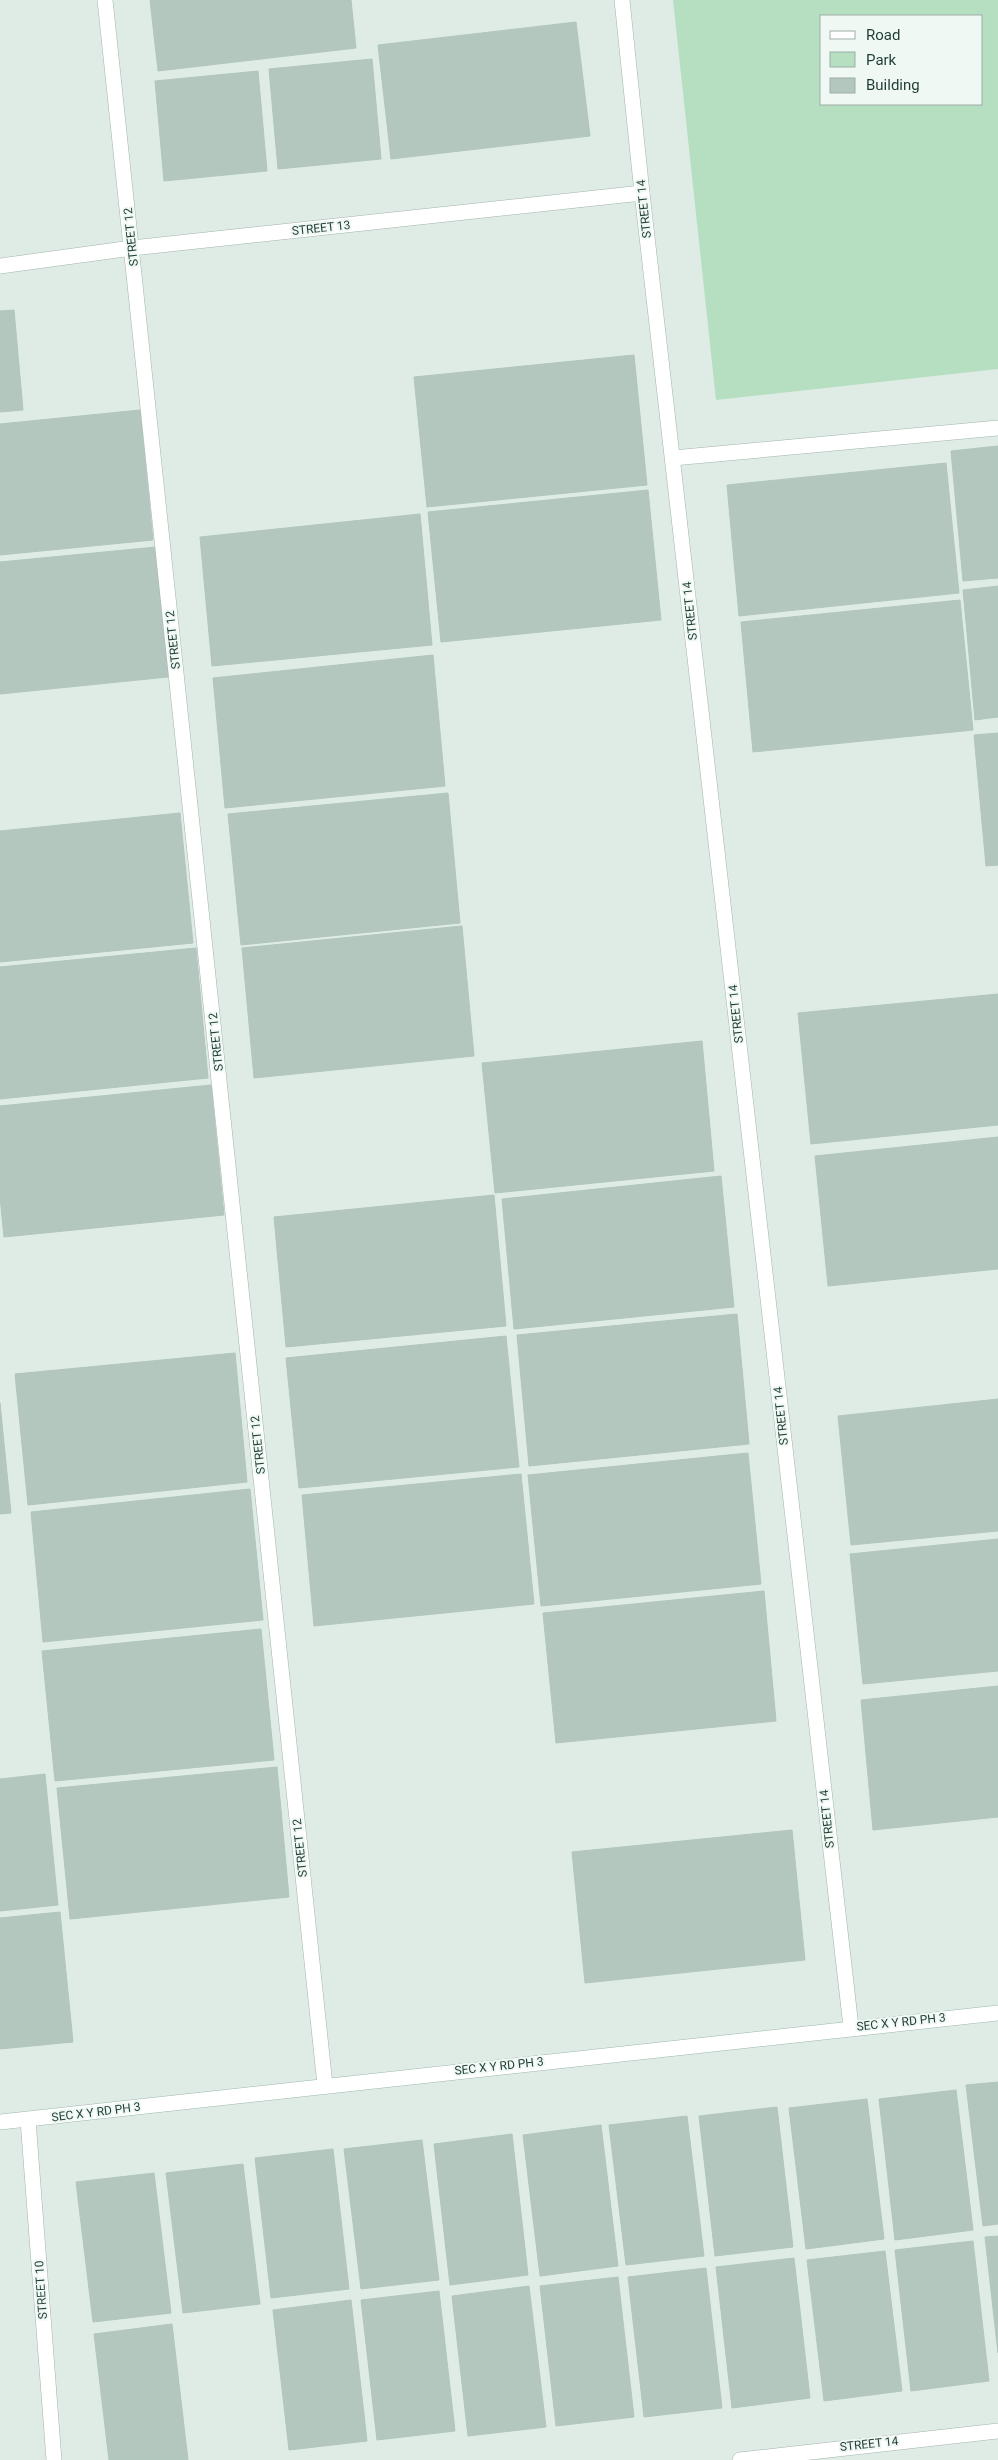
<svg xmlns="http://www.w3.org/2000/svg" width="998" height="2460" font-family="Roboto,sans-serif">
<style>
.green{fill:#b6dfc1;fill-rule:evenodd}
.building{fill:#b4c7bf;stroke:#b1c6bd}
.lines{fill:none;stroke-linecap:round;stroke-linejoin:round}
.street-casing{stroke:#a2b4ad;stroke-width:16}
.secondary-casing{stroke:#9db8af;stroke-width:16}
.street{stroke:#fff;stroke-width:15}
.secondary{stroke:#fff;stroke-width:15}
.labels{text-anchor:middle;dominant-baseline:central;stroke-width:4;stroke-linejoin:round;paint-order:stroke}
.street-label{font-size:12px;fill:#1f3d35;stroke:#f0f8f4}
</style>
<rect width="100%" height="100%" fill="#dfece6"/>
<path class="green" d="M 673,0 L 998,0 L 998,369 L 716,400 ZM 822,16 L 982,16 L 982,104 L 822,104 Z"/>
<g class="building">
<path d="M 150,0 L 351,0 L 356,48 L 158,71 Z"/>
<path d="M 576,22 L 590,136 L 391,159 L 378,45 Z"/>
<path d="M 372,59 L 381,159 L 278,169 L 269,69 Z"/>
<path d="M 258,71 L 267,171 L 164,181 L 155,81 Z"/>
<path d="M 14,310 L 23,410 L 0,412 L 0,311 Z"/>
<path d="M 634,355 L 647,485 L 427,507 L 414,377 Z"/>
<path d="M 140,410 L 153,540 L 0,555 L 0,424 Z"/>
<path d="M 998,446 L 998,578 L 963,581 L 951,451 Z"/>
<path d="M 946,463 L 959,593 L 739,616 L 727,485 Z"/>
<path d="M 648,490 L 661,620 L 441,642 L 428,512 Z"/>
<path d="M 420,514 L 432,645 L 212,666 L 200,537 Z"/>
<path d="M 156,547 L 168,677 L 0,694 L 0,562 Z"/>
<path d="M 998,586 L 998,717 L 975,720 L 963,590 Z"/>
<path d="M 960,600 L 973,730 L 753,752 L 741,622 Z"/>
<path d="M 433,655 L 445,786 L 225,808 L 213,678 Z"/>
<path d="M 998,733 L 998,865 L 986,866 L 974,735 Z"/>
<path d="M 448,793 L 460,923 L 241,945 L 228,814 Z"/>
<path d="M 180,813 L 193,943 L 0,962 L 0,831 Z"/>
<path d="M 462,926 L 474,1056 L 254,1078 L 242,948 Z"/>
<path d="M 196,948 L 208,1078 L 0,1099 L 0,967 Z"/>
<path d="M 998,994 L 998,1125 L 811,1144 L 798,1013 Z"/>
<path d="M 702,1041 L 714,1171 L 495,1193 L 482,1063 Z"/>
<path d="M 211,1085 L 224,1215 L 4,1237 L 0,1197 L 0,1106 Z"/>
<path d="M 998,1137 L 998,1269 L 828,1286 L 815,1156 Z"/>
<path d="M 721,1176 L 734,1307 L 514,1329 L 502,1199 Z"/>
<path d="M 494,1195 L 506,1326 L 286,1347 L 274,1217 Z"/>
<path d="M 737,1314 L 749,1444 L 529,1466 L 517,1335 Z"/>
<path d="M 506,1336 L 519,1467 L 299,1488 L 286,1358 Z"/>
<path d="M 235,1353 L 247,1482 L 28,1505 L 15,1374 Z"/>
<path d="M 998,1399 L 998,1531 L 851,1545 L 838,1416 Z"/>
<path d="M 0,1403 L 11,1513 L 0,1514 Z"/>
<path d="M 748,1453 L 761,1584 L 541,1606 L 528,1475 Z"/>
<path d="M 521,1474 L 534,1604 L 314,1626 L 302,1495 Z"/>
<path d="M 250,1489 L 263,1620 L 43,1642 L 31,1512 Z"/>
<path d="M 998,1539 L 998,1671 L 863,1684 L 850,1554 Z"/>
<path d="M 764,1591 L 776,1721 L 556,1743 L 543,1613 Z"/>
<path d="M 261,1629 L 274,1760 L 55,1781 L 42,1651 Z"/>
<path d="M 998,1686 L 998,1817 L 873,1830 L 861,1700 Z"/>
<path d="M 277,1767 L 289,1897 L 70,1919 L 57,1788 Z"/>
<path d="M 45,1774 L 58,1905 L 0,1911 L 0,1779 Z"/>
<path d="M 792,1830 L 805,1960 L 585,1983 L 572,1852 Z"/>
<path d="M 60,1912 L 73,2042 L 0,2049 L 0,1918 Z"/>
<path d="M 998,2082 L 998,2224 L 983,2226 L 966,2085 Z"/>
<path d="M 956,2090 L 973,2230 L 895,2240 L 879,2099 Z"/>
<path d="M 867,2099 L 884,2239 L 806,2249 L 789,2108 Z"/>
<path d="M 777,2107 L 793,2247 L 715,2256 L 699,2116 Z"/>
<path d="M 687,2116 L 704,2256 L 626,2265 L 609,2125 Z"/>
<path d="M 601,2125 L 618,2266 L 540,2276 L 523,2135 Z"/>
<path d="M 512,2134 L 528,2275 L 450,2285 L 434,2144 Z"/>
<path d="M 422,2140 L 439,2280 L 361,2289 L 344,2149 Z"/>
<path d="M 333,2149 L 349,2289 L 271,2298 L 255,2158 Z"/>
<path d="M 243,2164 L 260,2304 L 183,2313 L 166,2173 Z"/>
<path d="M 154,2173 L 171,2313 L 93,2322 L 76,2182 Z"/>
<path d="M 998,2236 L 998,2353 L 985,2237 Z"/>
<path d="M 973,2241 L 989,2381 L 911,2391 L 895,2250 Z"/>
<path d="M 885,2251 L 902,2391 L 824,2401 L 807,2260 Z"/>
<path d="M 794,2258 L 810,2398 L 732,2408 L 716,2267 Z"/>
<path d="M 706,2268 L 722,2408 L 644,2417 L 628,2277 Z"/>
<path d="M 618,2277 L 634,2417 L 556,2426 L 540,2286 Z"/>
<path d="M 529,2286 L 546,2427 L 468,2436 L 452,2296 Z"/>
<path d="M 439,2291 L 455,2431 L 377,2440 L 361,2300 Z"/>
<path d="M 351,2300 L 367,2441 L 289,2450 L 273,2310 Z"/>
<path d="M 172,2324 L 188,2460 L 109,2460 L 94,2334 Z"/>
</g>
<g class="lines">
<defs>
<g id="street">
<path d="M 105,0 L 325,2085"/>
<path d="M 622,0 L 642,193 L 851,2027"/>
<path d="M 0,266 L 132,248 L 642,193"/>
<path d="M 673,458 L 998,428"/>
<path d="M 28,2120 L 54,2460"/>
<path d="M 740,2460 L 998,2431"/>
</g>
<path id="secondary" d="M 0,2122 L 998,2013"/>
</defs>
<use href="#street" class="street-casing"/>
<use href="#secondary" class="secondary-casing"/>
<use href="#street" class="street"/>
<use href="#secondary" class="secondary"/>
</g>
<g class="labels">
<g class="street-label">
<text transform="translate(644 209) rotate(-96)">STREET 14</text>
<text transform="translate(321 228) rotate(-6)">STREET 13</text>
<text transform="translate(131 237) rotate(-96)">STREET 12</text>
<text transform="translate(690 611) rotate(-96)">STREET 14</text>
<text transform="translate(173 640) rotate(-96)">STREET 12</text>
<text transform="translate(736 1014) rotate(-96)">STREET 14</text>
<text transform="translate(216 1042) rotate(-96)">STREET 12</text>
<text transform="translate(781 1416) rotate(-96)">STREET 14</text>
<text transform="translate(258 1445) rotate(-96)">STREET 12</text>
<text transform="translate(827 1819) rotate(-96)">STREET 14</text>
<text transform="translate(300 1848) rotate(-96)">STREET 12</text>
<text transform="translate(901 2022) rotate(-6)">SEC X Y RD PH 3</text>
<text transform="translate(499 2066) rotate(-6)">SEC X Y RD PH 3</text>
<text transform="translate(96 2112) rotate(-7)">SEC X Y RD PH 3</text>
<text transform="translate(41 2290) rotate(-94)">STREET 10</text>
<text transform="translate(869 2444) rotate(-6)">STREET 14</text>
</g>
</g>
<rect x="820" y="15" width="162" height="90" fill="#f0f8f4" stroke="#9cada8"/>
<rect x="830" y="31" width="25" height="8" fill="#ffffff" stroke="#9cada8"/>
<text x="866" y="40" font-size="15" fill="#1f3d35">Road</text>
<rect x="830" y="52" width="25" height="15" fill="#b6dfc1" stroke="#9cada8"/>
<text x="866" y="65" font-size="15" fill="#1f3d35">Park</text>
<rect x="830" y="78" width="25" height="15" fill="#b4c7bf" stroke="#9cada8"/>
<text x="866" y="90" font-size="15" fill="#1f3d35">Building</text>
</svg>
